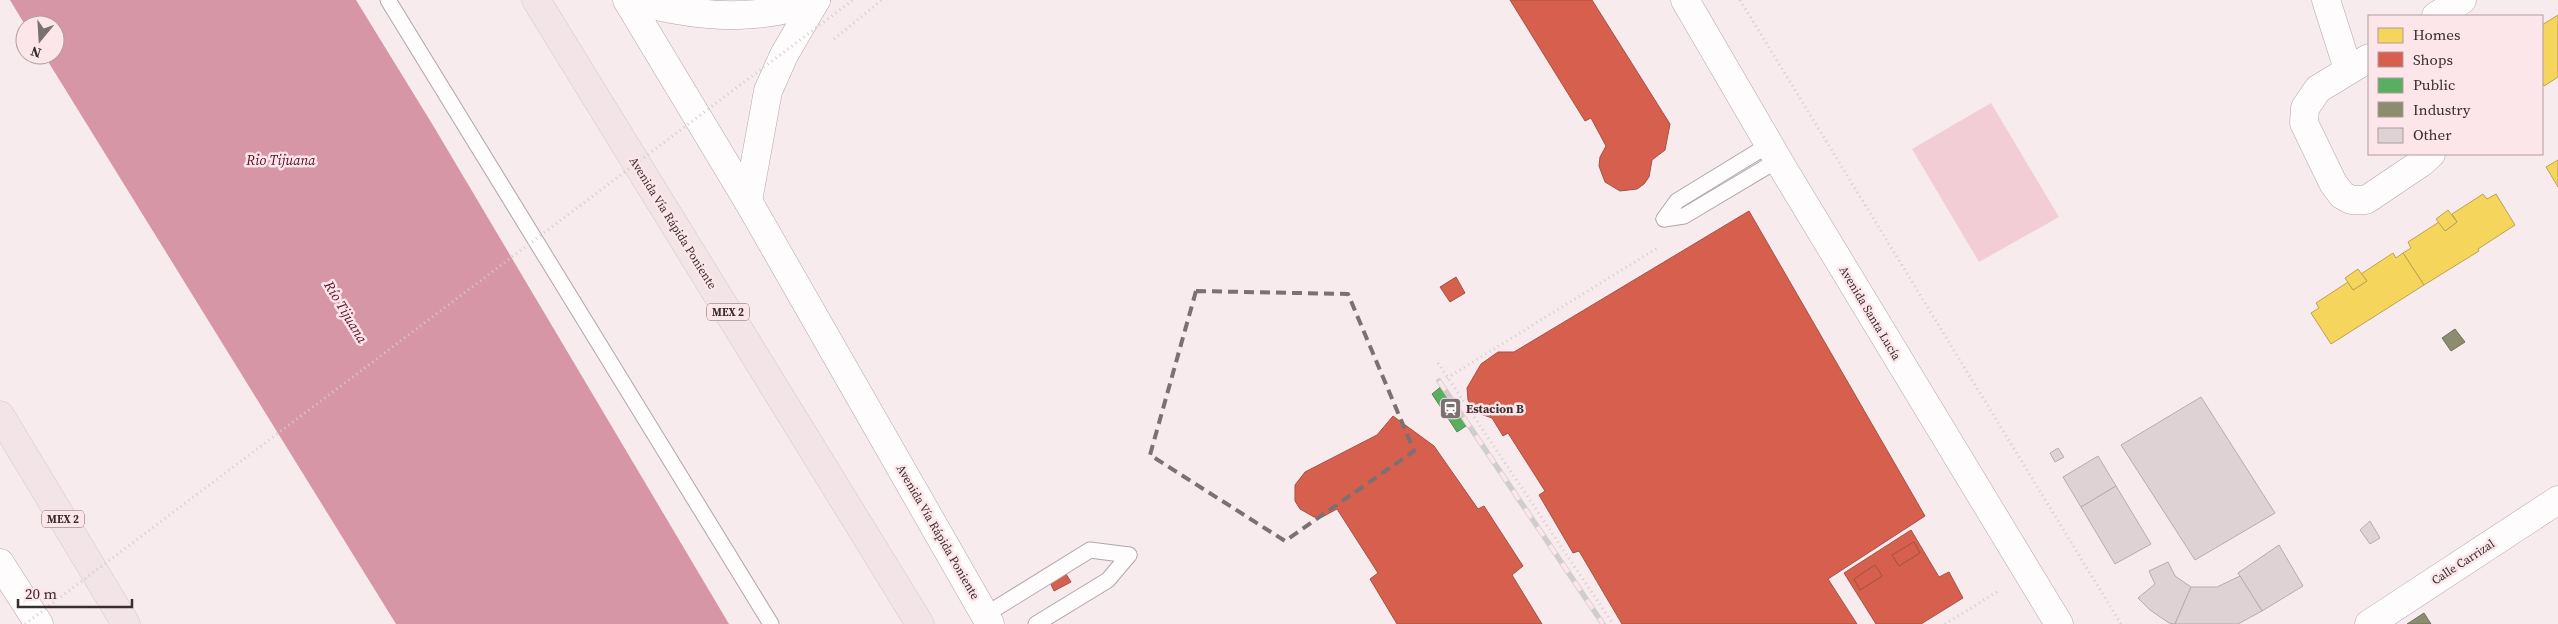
<svg xmlns="http://www.w3.org/2000/svg" width="2558" height="624" font-family="'Source Serif 4',serif">
<style>
.green{fill:#f2cdd5}
.water{fill:#d796a5}
.homes{fill:#f6d55c;stroke:#bda34e}
.shops{fill:#d6604d;stroke:#a75144;fill-rule:evenodd}
.public{fill:#5aae61;stroke:#508752}
.industry{fill:#8c8c6e;stroke:#73705b}
.building{fill:#ded2d4;stroke:#b6abae}
.lines{fill:none;stroke-linecap:round;stroke-linejoin:round}
.service-casing{stroke:#b0a6a8;stroke-width:17}
.minor-casing{stroke:#b0a6a8;stroke-width:29}
.tertiary-casing{stroke:#b0a6a8;stroke-width:29}
.secondary-casing{stroke:#b0a6a8;stroke-width:29}
.trunk-casing{stroke:#d1cacb;stroke-width:29}
.path{stroke:#d3ccce;stroke-width:3;stroke-dasharray:1 4;stroke-linecap:butt}
.service{stroke:#fefcfc;stroke-width:15}
.minor{stroke:#fefcfc;stroke-width:28}
.tertiary{stroke:#fefcfc;stroke-width:28}
.secondary{stroke:#fefcfc;stroke-width:28}
.trunk{stroke:#f2e4e7;stroke-width:28}
.rail-casing{stroke:#d1cdce;stroke-width:5.5}
.rail{stroke:#fde6ea;stroke-width:4;stroke-dasharray:11;stroke-linecap:butt}
.path-bridge{stroke:#d3ccce;stroke-width:3;stroke-dasharray:1 4;stroke-linecap:butt}
.marked{fill:none;stroke:#7b7072;stroke-width:4;stroke-dasharray:10 6;stroke-linejoin:round}
.labels{text-anchor:middle;dominant-baseline:central;stroke-width:5;stroke-linejoin:round;paint-order:stroke}
.shield{fill:#fde6ea;stroke:#736467;stroke-width:1}
.shield-label{font-size:11px;font-weight:bold;fill:#382d2f}
.street-label{font-size:12px;fill:#382d2f;stroke:#fde6ea}
.poi-label{font-size:12px;font-weight:bold;fill:#382d2f;stroke:#fde6ea;text-anchor:start}
.water-label{font-size:14px;font-style:italic;fill:#5a0a27;stroke:#fde6ea}
</style>
<rect width="100%" height="100%" fill="#f8ebee"/>
<path class="green" d="M 1991,103 L 2059,217 L 1979,262 L 1912,149 Z"/>
<path class="water" d="M 10,0 L 356,0 L 434,127 L 729,624 L 396,624 L 44,55 L 55,55 L 55,25 L 25,25 Z"/>
<g class="homes">
<path d="M 2558,15 L 2558,77 L 2544,86 L 2542,82 L 2542,25 Z"/>
<path d="M 2558,160 L 2558,187 L 2546,167 Z"/>
<path d="M 2483,194 L 2487,199 L 2496,194 L 2515,225 L 2478,249 L 2479,251 L 2424,285 L 2403,253 L 2411,248 L 2408,242 L 2439,222 L 2445,231 L 2457,222 L 2452,214 Z"/>
<path d="M 2448,210 L 2457,222 L 2445,231 L 2436,219 Z"/>
<path d="M 2393,253 L 2396,258 L 2403,253 L 2424,285 L 2331,344 L 2311,313 L 2319,308 L 2316,303 L 2348,282 L 2353,290 L 2367,281 L 2361,274 Z"/>
<path d="M 2358,269 L 2367,281 L 2353,290 L 2345,278 Z"/>
</g>
<g class="shops">
<path d="M 1510,0 L 1592,0 L 1670,124 L 1665,150 L 1652,160 L 1649,177 L 1644,184 L 1637,189 L 1620,191 L 1605,182 L 1599,166 L 1600,157 L 1606,146 L 1591,118 L 1585,121 Z"/>
<path d="M 1749,211 L 1925,516 L 1828,579 L 1857,624 L 1622,624 L 1579,551 L 1573,553 L 1539,495 L 1545,491 L 1508,433 L 1503,436 L 1492,418 L 1475,412 L 1468,400 L 1467,388 L 1481,364 L 1498,352 L 1514,352 Z"/>
<path d="M 1456,277 L 1465,293 L 1450,302 L 1440,287 Z"/>
<path d="M 1393,416 L 1434,446 L 1478,509 L 1484,506 L 1523,566 L 1512,575 L 1542,624 L 1397,624 L 1370,579 L 1378,573 L 1337,509 L 1322,517 L 1314,517 L 1300,509 L 1295,501 L 1295,485 L 1305,472 L 1377,435 Z"/>
<path d="M 1911,530 L 1939,577 L 1949,572 L 1963,598 L 1921,624 L 1876,624 L 1844,573 ZM 1914,542 L 1920,553 L 1899,566 L 1892,555 ZM 1875,565 L 1882,576 L 1860,590 L 1854,579 Z"/>
<path d="M 1914,542 L 1920,553 L 1899,566 L 1892,555 Z"/>
<path d="M 1875,565 L 1882,576 L 1860,590 L 1854,579 Z"/>
<path d="M 1066,574 L 1071,582 L 1054,591 L 1050,582 Z"/>
</g>
<path class="public" d="M 1443,385 L 1469,424 L 1457,432 L 1432,394 Z"/>
<g class="industry">
<path d="M 2455,329 L 2465,342 L 2451,351 L 2442,338 Z"/>
<path d="M 2424,613 L 2431,624 L 2407,624 Z"/>
</g>
<g class="building">
<path d="M 2201,397 L 2275,513 L 2195,560 L 2121,445 Z"/>
<path d="M 2058,448 L 2064,457 L 2055,462 L 2050,453 Z"/>
<path d="M 2098,456 L 2116,486 L 2081,507 L 2063,477 Z"/>
<path d="M 2116,486 L 2151,544 L 2115,564 L 2081,507 Z"/>
<path d="M 2370,521 L 2380,538 L 2370,544 L 2360,530 Z"/>
<path d="M 2279,545 L 2303,586 L 2262,611 L 2238,573 Z"/>
<path d="M 2168,562 L 2175,576 L 2191,587 L 2175,624 L 2169,623 L 2150,610 L 2138,598 L 2155,584 L 2149,571 Z"/>
<path d="M 2240,576 L 2262,611 L 2238,624 L 2175,624 L 2191,587 L 2217,587 Z"/>
</g>
<g class="lines">
<defs>
<g id="service">
<path d="M 388,0 L 771,624"/>
<path d="M 1664,219 L 1677,201 L 1770,144"/>
<path d="M 1664,219 L 1684,216 L 1778,160"/>
<path d="M 985,615 L 1090,550 L 1129,555"/>
<path d="M 1036,624 L 1108,580 L 1129,555"/>
</g>
<g id="minor">
<path d="M 1685,0 L 1784,170 L 2059,624"/>
<path d="M 2326,0 L 2348,69"/>
<path d="M 2436,16 L 2462,0"/>
<path d="M 2369,58 L 2318,89 L 2305,108 L 2304,123 L 2333,183 L 2342,195 L 2351,200 L 2366,200 L 2421,163 L 2431,154"/>
<path d="M 2369,624 L 2558,500"/>
</g>
<g id="tertiary">
<path d="M 631,0 C 692,16 756,24 816,0"/>
<path d="M 748,201 L 768,91 L 784,55 L 816,0"/>
</g>
<g id="secondary">
<path d="M 627,0 L 748,201 L 990,624"/>
<path d="M 0,563 L 39,624"/>
</g>
<g id="trunk">
<path d="M 536,0 L 920,624"/>
<path d="M 0,415 L 126,624"/>
</g>
</defs>
<use href="#service" class="service-casing"/>
<use href="#minor" class="minor-casing"/>
<use href="#tertiary" class="tertiary-casing"/>
<use href="#secondary" class="secondary-casing"/>
<use href="#trunk" class="trunk-casing"/>
<g class="path">
<path d="M 1740,0 L 2121,624"/>
<path d="M 834,39 L 882,0"/>
<path d="M 1438,363 L 1613,624"/>
<path d="M 1447,378 L 1659,247"/>
<path d="M 1945,624 L 2000,590"/>
</g>
<use href="#service" class="service"/>
<use href="#minor" class="minor"/>
<use href="#tertiary" class="tertiary"/>
<use href="#secondary" class="secondary"/>
<use href="#trunk" class="trunk"/>
<defs>
<path id="rail" d="M 1439,381 L 1603,624"/>
</defs>
<use href="#rail" class="rail-casing"/>
<use href="#rail" class="rail"/>
<path class="path-bridge" d="M 25,624 L 853,0"/>
</g>
<path class="marked" d="M 1196,291 L 1348,294 L 1414,451 L 1285,541 L 1150,455 Z"/>
<defs>
<symbol id="station-square" viewBox="-11 -11 22 22"><rect x="-9" y="-9" width="18" height="18" rx="4" fill="#7b7072" stroke="#fde6ea"/><path d="M-3-6H3Q5-6 5-4V2Q5 4 3 4L4.5 6H3L1.5 4h-3L-3 6H-4.5L-3 4Q-5 4-5 2V-4Q-5-6-3-6ZM-3.5-4v3h7v-3ZM-3.5 1v1.5H-2V1ZM2 1v1.5H3.5V1Z" fill="#fff"/></symbol>
</defs>
<g fill-rule="evenodd">
<use href="#station-square" x="1438" y="396" width="25" height="25"/>
</g>
<g class="labels">
<g class="shield">
<rect x="707" y="303.5" width="42" height="17" rx="4"/>
<rect x="42" y="510.5" width="42" height="17" rx="4"/>
</g>
<g class="shield-label">
<text x="728" y="312">MEX 2</text>
<text x="63" y="519">MEX 2</text>
</g>
<g class="street-label">
<text transform="translate(673 223) rotate(58)">Avenida Vía Rápida Poniente</text>
<text transform="translate(1870 313) rotate(59)">Avenida Santa Lucía</text>
<text transform="translate(938 532) rotate(60)">Avenida Vía Rápida Poniente</text>
<text transform="translate(2463 562) rotate(-33)">Calle Carrizal</text>
</g>
<g class="poi-label">
<text x="1466" y="409">Estacion B</text>
</g>
<g class="water-label">
<text x="281" y="160">Rio Tijuana</text>
<text transform="translate(346 312) rotate(59)">Río Tijuana</text>
</g>
</g>
<rect x="2368" y="15" width="175" height="140" fill="#fde6ea" stroke="#ae9c9f"/>
<rect x="2378" y="28" width="25" height="15" fill="#f6d55c" stroke="#ae9c9f"/>
<text x="2413" y="40" font-size="15" fill="#382d2f">Homes</text>
<rect x="2378" y="52" width="25" height="15" fill="#d6604d" stroke="#ae9c9f"/>
<text x="2413" y="65" font-size="15" fill="#382d2f">Shops</text>
<rect x="2378" y="78" width="25" height="15" fill="#5aae61" stroke="#ae9c9f"/>
<text x="2413" y="90" font-size="15" fill="#382d2f">Public</text>
<rect x="2378" y="102" width="25" height="15" fill="#8c8c6e" stroke="#ae9c9f"/>
<text x="2413" y="115" font-size="15" fill="#382d2f">Industry</text>
<rect x="2378" y="128" width="25" height="15" fill="#ded2d4" stroke="#ae9c9f"/>
<text x="2413" y="140" font-size="15" fill="#382d2f">Other</text>
<g transform="translate(40 40) rotate(198)"><circle r="24" fill="#fde6ea" stroke="#ae9c9f"/>
<path d="M0-4L9 19L0 12L-9 19Z" fill="#7b7072"/>
<text y="-8" font-size="14" font-weight="bold" text-anchor="middle" fill="#382d2f">N</text>
</g>
<path d="M18 599v8h114v-8" fill="none" stroke="#382d2f" stroke-width="2.5"/>
<text x="25" y="599" font-size="15" fill="#382d2f" stroke="#fde6ea" stroke-width="4" paint-order="stroke">20 m</text>
</svg>
